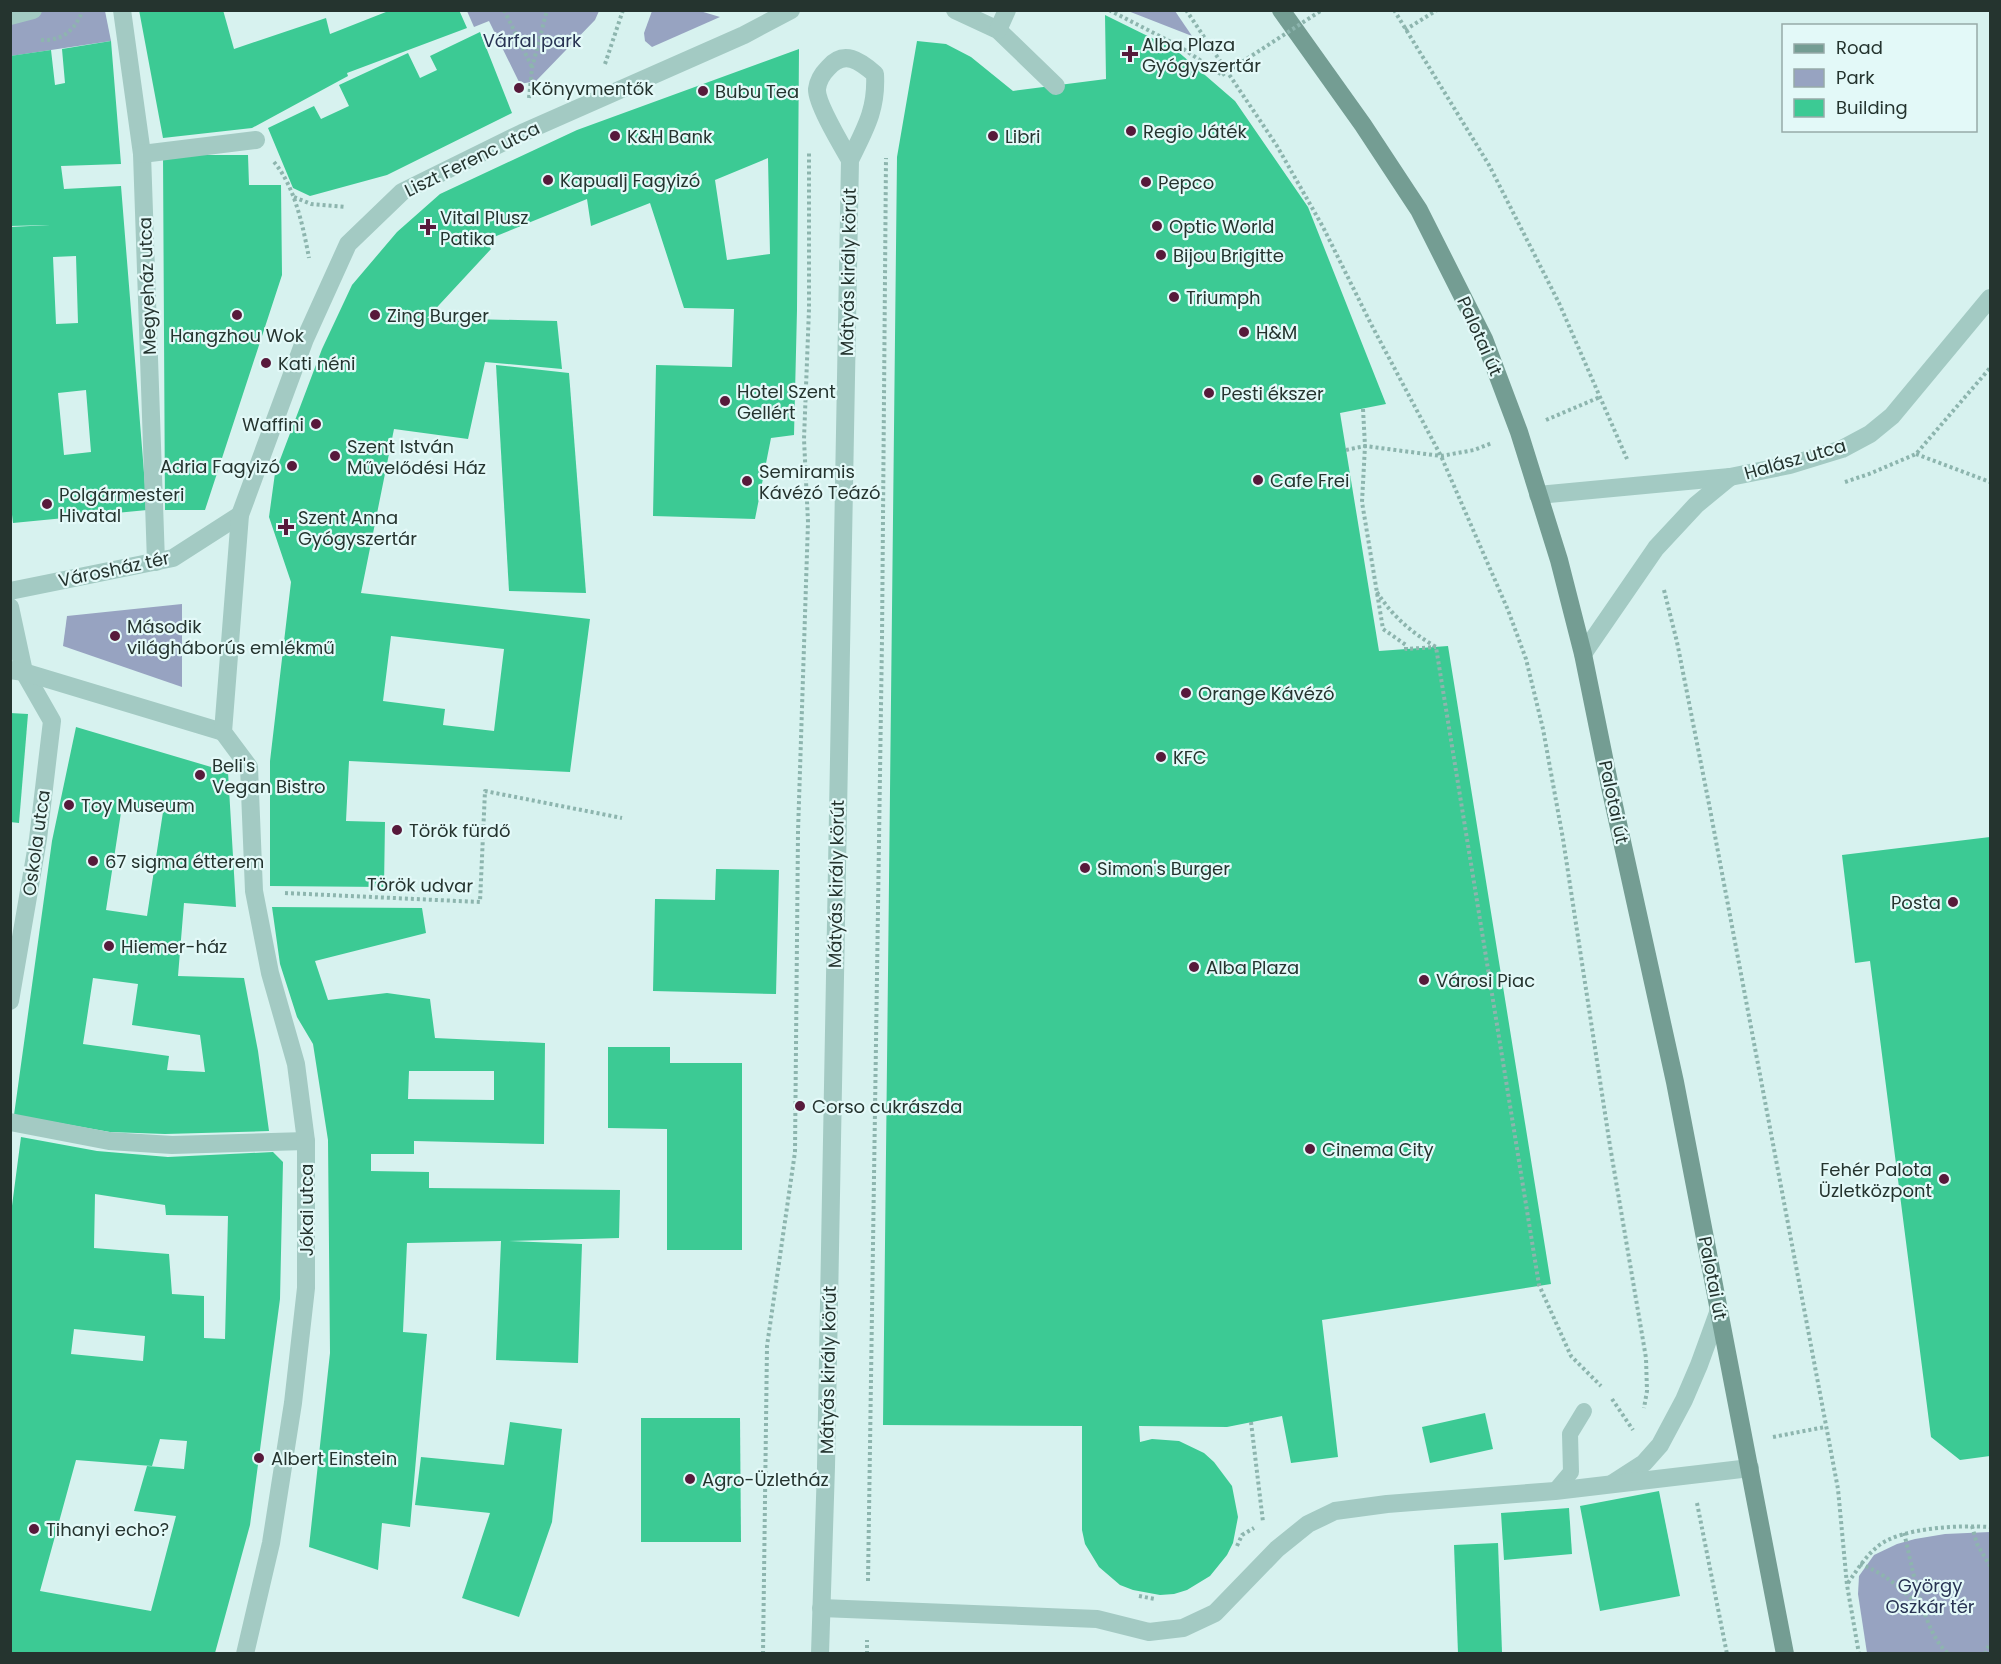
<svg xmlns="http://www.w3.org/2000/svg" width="2001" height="1664" font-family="Poppins,sans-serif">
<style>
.green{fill:#97a3c1}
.building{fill:#3cca94;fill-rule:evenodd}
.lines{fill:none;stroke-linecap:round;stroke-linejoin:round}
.path{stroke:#8db5ae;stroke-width:4;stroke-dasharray:3 3;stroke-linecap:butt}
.lane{stroke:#a3cac3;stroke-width:16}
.street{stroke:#a3cac3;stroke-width:18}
.secondary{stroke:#749d93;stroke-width:18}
.path-bridge{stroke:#8db5ae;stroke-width:4;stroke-dasharray:3 3;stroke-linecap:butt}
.poi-dot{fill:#571a3b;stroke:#e3f9f8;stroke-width:2}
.labels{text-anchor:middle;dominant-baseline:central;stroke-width:4.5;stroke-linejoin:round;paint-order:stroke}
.park-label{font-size:18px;fill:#283353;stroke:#e3f9f8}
.poi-label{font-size:18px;fill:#25342f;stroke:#e3f9f8;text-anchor:start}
.street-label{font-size:18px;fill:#25342f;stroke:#e3f9f8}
</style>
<rect width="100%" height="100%" fill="#d7f2ef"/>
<g class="green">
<path d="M 10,11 L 105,11 L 111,41 L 11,56 Z"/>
<path d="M 467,11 L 599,11 L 595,20 L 536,81 L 520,84 L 489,21 L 474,27 Z"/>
<path d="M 652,11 L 700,11 L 720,17 L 652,47 L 645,41 L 644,33 Z"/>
<path d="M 1128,11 L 1175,11 L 1192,36 Z"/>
<path d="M 182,604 L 182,687 L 63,646 L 67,616 Z"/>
<path d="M 1990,1532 L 1990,1653 L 1867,1653 L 1858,1594 L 1859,1576 L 1874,1555 L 1897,1544 L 1915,1539 L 1945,1534 Z"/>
</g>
<g class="building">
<path d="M 139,10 L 223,10 L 234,49 L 326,18 L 330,34 L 391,10 L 459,10 L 467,28 L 347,73 L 348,76 L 252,128 L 163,138 Z"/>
<path d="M 1105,15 L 1176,50 L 1235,101 L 1308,207 L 1386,404 L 1340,413 L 1379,651 L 1448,646 L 1551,1284 L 1322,1320 L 1338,1457 L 1291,1463 L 1282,1416 L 1227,1427 L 1139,1426 L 1140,1442 L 1152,1439 L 1179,1441 L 1204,1453 L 1214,1462 L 1232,1486 L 1238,1517 L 1233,1543 L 1227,1555 L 1210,1576 L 1187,1590 L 1174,1594 L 1160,1595 L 1133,1590 L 1120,1585 L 1099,1567 L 1085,1544 L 1082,1530 L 1082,1426 L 883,1425 L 897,157 L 917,41 L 946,44 L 971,57 L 1013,91 L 1106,79 Z"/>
<path d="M 480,32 L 512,113 L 387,175 L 310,196 L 293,188 L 268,128 L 314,106 L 321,119 L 349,106 L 339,85 L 408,53 L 420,78 L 437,70 L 430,56 Z"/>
<path d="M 111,41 L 121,164 L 61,166 L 64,189 L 121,186 L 147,510 L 13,523 L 10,498 L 10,227 L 50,225 L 10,226 L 10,56 L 51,50 L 55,85 L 65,83 L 62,49 ZM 76,256 L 78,323 L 56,324 L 53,257 ZM 86,390 L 91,452 L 64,455 L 58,393 Z"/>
<path d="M 799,49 L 797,310 L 794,435 L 771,438 L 755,519 L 653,516 L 656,365 L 732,367 L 734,309 L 684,308 L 650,203 L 591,226 L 587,199 L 484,241 L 491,249 L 427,318 L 557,321 L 562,369 L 485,362 L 468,439 L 394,429 L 361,593 L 590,619 L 570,772 L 349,761 L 346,821 L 385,822 L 384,887 L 270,886 L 270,761 L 291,582 L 269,517 L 275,473 L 322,349 L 352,285 L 397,232 L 440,194 L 577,130 ZM 768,158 L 770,254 L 727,260 L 715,180 ZM 391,636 L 504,649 L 494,731 L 443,725 L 445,709 L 383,701 Z"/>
<path d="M 163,155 L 248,155 L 249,185 L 281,185 L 282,275 L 205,510 L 165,510 Z"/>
<path d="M 496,365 L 569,373 L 586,593 L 509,591 Z"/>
<path d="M 10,713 L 28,714 L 19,823 L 10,822 Z"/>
<path d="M 76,727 L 228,772 L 236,907 L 184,903 L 178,976 L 244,978 L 258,1051 L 269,1131 L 165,1134 L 110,1132 L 14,1115 L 52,841 ZM 122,806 L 163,812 L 147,916 L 106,910 ZM 93,978 L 138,984 L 132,1025 L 200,1035 L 205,1072 L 167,1070 L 169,1056 L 83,1044 Z"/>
<path d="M 1990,837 L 1990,1456 L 1960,1460 L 1931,1437 L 1870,961 L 1855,963 L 1842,855 Z"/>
<path d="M 716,869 L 779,870 L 776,994 L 653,991 L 655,899 L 715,900 Z"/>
<path d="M 272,907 L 422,908 L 426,933 L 315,961 L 328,1000 L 387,993 L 430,999 L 435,1038 L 545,1043 L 544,1144 L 414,1141 L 414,1154 L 371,1154 L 371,1171 L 429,1172 L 429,1188 L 620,1190 L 619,1238 L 509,1241 L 582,1244 L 578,1363 L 496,1360 L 501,1241 L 407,1243 L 403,1332 L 427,1334 L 410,1527 L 382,1523 L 378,1570 L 309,1547 L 330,1353 L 328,1140 L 313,1044 L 297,1017 L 280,964 ZM 409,1071 L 494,1071 L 494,1100 L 408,1099 Z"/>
<path d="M 608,1047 L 670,1047 L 670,1063 L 742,1063 L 742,1250 L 667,1250 L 667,1129 L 608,1128 Z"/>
<path d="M 21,1137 L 97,1151 L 168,1157 L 273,1152 L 283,1162 L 280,1299 L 250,1525 L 215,1653 L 10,1653 L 10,1221 ZM 95,1194 L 165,1205 L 166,1215 L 228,1216 L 225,1339 L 204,1338 L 204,1296 L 172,1294 L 169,1254 L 94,1248 ZM 74,1329 L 145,1336 L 143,1361 L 71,1354 ZM 160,1439 L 187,1441 L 184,1469 L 147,1466 L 134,1511 L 176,1516 L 151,1611 L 40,1591 L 76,1460 L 152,1466 Z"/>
<path d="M 1485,1413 L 1493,1449 L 1430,1463 L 1422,1427 Z"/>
<path d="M 641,1418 L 740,1418 L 741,1542 L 641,1542 Z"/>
<path d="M 510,1422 L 562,1429 L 552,1522 L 519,1617 L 462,1598 L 490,1513 L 415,1505 L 421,1457 L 504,1465 Z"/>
<path d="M 1659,1491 L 1680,1596 L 1600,1611 L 1580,1506 Z"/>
<path d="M 1569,1508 L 1572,1554 L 1504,1560 L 1501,1513 Z"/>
<path d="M 1498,1543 L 1502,1652 L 1458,1653 L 1454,1545 Z"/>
</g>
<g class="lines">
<g class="path">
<path d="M 504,10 L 532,67"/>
<path d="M 1109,10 L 1179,46 L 1222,75"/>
<path d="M 1186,10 L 1277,146 L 1323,227 L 1371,324 L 1441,456 L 1508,610 L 1526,659 L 1543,729 L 1563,839 L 1610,1146 L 1646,1358 L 1647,1391 L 1644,1408"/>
<path d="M 1394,10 L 1489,165 L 1559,303 L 1627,459"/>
<path d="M 1405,30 L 1437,10"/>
<path d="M 41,40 C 63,41 75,30 83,10"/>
<path d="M 605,64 L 623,10"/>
<path d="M 529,98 L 532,68 L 547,10"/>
<path d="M 274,162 C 295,187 303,226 309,258"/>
<path d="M 294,197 L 311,204 L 345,207"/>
<path d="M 1363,409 L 1365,446 L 1362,502 L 1383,629 L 1406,645 L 1406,649 L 1436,647"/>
<path d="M 1546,420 L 1600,397"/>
<path d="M 1346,450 L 1365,446 L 1441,456 L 1474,450 L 1492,443"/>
<path d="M 1916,454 L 1990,482"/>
<path d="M 1845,482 L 1869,474 L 1916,454 L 1990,368"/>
<path d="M 1664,590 L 1677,642 L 1709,804 L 1838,1489 L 1847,1585 L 1859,1654"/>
<path d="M 1377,592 C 1393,617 1411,632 1436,647 L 1539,1285 L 1571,1356 L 1601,1386"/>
<path d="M 285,893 L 480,902 L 485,791 L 622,818"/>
<path d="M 1612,1399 L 1633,1430"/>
<path d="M 1251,1422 L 1263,1522"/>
<path d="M 1773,1437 L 1825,1427"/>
<path d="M 1697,1503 L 1727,1654"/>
<path d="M 1972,1526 L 1977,1544 L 1990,1566"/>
<path d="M 1904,1533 C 1912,1564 1923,1635 1949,1654"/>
<path d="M 1237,1546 L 1242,1535 L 1254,1528"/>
<path d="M 1860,1564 C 1887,1574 1905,1592 1925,1612"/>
<path d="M 868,1581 L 882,639 L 886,158"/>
<path d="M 1848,1583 C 1857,1570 1865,1557 1877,1547 C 1900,1527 1961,1525 1990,1527"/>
<path d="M 1139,1596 L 1155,1599"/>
<path d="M 763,1654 L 767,1346 L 795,1152 L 798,832 L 808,522 L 804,439 L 809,309 L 809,151"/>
<path d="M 867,1654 L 867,1640"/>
<path d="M 1985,1654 L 1990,1643"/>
</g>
<path class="lane" d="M 1555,1491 L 1571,1472 L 1570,1434 L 1584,1411"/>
<g class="street">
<path d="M 122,10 L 142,154 L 156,562"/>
<path d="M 955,10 L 998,30 L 1056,86"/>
<path d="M 10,16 L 33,10"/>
<path d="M 998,30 L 1007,10"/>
<path d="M 142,154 L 256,140"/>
<path d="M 1538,495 L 1730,477 L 1790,465 L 1842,449 L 1870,434 L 1892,416 L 1990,298"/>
<path d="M 10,591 L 173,558 L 240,515"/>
<path d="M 10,607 L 24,672 L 52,721 L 38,839 L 10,1001"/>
<path d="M 1583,654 L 1656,548 L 1696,505 L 1730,477"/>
<path d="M 10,670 L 24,672 L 223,732"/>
<path d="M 10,1122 L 109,1141 L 172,1145 L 306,1141"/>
<path d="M 1613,1483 L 1644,1463 L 1660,1445 L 1684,1400 L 1699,1365 L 1719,1310"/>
<path d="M 821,1608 L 1097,1619 L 1149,1632 L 1183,1628 L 1215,1613 L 1277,1549 L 1308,1524 L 1335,1511 L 1387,1504 L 1555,1491 L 1750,1468"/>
<path d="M 245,1654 L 271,1543 L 293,1403 L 306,1288 L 306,1141 L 296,1064 L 270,973 L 254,891 L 249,767 L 223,732 L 240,515 L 305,339 L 348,244 L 402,192 L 522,133 L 744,35 L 791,10"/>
<path d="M 820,1654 L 826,1467 L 850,160 C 865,129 877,110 875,74 C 860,61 844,49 828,68 C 823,73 818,81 817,89 C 816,103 842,146 850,160"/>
</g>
<path class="secondary" d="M 1281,10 L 1363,125 L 1419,210 L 1484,339 L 1519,432 L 1559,560 L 1583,654 L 1610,787 L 1675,1082 L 1785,1654"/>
<path class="path-bridge" d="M 1222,75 L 1322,10"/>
</g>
<g class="poi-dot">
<path d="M1127 45h6v6h6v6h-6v6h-6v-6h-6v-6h6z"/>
<circle cx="519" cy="88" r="6"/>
<circle cx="703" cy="91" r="6"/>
<circle cx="1131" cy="131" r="6"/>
<circle cx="615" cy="136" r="6"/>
<circle cx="993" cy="136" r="6"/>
<circle cx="548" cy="180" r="6"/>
<circle cx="1146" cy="182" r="6"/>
<circle cx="1157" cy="226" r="6"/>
<path d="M425 218h6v6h6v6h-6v6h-6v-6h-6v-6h6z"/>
<circle cx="1161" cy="255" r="6"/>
<circle cx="1174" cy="297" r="6"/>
<circle cx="237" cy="315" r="6"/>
<circle cx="375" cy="315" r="6"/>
<circle cx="1244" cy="332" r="6"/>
<circle cx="266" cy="363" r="6"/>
<circle cx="1209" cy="393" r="6"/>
<circle cx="725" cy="401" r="6"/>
<circle cx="316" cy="424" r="6"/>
<circle cx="335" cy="456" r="6"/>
<circle cx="292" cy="466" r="6"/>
<circle cx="1258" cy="480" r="6"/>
<circle cx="747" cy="481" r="6"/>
<circle cx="47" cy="504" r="6"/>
<path d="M283 518h6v6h6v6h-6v6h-6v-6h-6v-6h6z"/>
<circle cx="115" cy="636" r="6"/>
<circle cx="1186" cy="693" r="6"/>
<circle cx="1161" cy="757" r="6"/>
<circle cx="200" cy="775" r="6"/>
<circle cx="69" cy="805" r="6"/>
<circle cx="397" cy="830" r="6"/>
<circle cx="93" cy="861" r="6"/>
<circle cx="1085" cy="868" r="6"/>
<circle cx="1953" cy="902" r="6"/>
<circle cx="109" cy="946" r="6"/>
<circle cx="1194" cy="967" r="6"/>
<circle cx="1424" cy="980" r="6"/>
<circle cx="800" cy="1106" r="6"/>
<circle cx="1310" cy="1149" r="6"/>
<circle cx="1944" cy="1179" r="6"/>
<circle cx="259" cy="1458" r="6"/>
<circle cx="690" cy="1479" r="6"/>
<circle cx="34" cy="1529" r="6"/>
</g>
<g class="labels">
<g class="park-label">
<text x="532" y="40">Várfal park</text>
<text x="1930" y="1585">György<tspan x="1930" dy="21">Oszkár tér</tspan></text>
</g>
<g class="poi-label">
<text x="1142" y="44">Alba Plaza<tspan x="1142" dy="21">Gyógyszertár</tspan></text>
<text x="531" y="88">Könyvmentők</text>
<text x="715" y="91">Bubu Tea</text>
<text x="1143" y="131">Regio Játék</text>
<text x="627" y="136">K&amp;H Bank</text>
<text x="1005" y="136">Libri</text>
<text x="560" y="180">Kapualj Fagyizó</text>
<text x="1158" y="182">Pepco</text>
<text x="440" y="217">Vital Plusz<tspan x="440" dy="21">Patika</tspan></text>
<text x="1169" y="226">Optic World</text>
<text x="1173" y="255">Bijou Brigitte</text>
<text x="1186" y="297">Triumph</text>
<text x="387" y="315">Zing Burger</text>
<text x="1256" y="332">H&amp;M</text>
<text x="237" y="335" text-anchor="middle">Hangzhou Wok</text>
<text x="278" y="363">Kati néni</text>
<text x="737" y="391">Hotel Szent<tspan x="737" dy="21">Gellért</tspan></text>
<text x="1221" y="393">Pesti ékszer</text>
<text x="304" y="424" text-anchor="end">Waffini</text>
<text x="347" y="446">Szent István<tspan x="347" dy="21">Művelődési Ház</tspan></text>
<text x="280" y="466" text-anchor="end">Adria Fagyizó</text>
<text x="759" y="471">Semiramis<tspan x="759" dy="21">Kávézó Teázó</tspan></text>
<text x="1270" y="480">Cafe Frei</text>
<text x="59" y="494">Polgármesteri<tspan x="59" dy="21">Hivatal</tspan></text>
<text x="298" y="517">Szent Anna<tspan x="298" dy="21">Gyógyszertár</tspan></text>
<text x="127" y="626">Második<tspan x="127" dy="21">világháborús emlékmű</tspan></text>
<text x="1198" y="693">Orange Kávézó</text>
<text x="1173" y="757">KFC</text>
<text x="212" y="765">Beli's<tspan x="212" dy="21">Vegan Bistro</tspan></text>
<text x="81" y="805">Toy Museum</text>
<text x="409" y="830">Török fürdő</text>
<text x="105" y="861">67 sigma étterem</text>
<text x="1097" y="868">Simon's Burger</text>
<text x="1941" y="902" text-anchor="end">Posta</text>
<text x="121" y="946">Hiemer-ház</text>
<text x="1206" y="967">Alba Plaza</text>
<text x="1436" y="980">Városi Piac</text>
<text x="812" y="1106">Corso cukrászda</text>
<text x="1322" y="1149">Cinema City</text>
<text x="1932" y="1169" text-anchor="end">Fehér Palota<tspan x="1932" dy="21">Üzletközpont</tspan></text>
<text x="271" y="1458">Albert Einstein</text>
<text x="702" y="1479">Agro-Üzletház</text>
<text x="46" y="1529">Tihanyi echo?</text>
</g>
<g class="street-label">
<text transform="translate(472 159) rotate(-26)">Liszt Ferenc utca</text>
<text transform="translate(848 272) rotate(-89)">Mátyás király körút</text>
<text transform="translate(147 286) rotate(-92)">Megyeház utca</text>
<text transform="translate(1480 336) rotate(66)">Palotai út</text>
<text transform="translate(1795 459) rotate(-16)">Halász utca</text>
<text transform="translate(114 569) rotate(-12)">Városház tér</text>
<text transform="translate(1614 802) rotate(78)">Palotai út</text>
<text transform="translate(36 843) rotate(-82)">Oskola utca</text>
<text transform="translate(836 884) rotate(-89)">Mátyás király körút</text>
<text transform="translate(420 885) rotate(1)">Török udvar</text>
<text transform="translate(306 1210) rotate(-90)">Jókai utca</text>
<text transform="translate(1713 1278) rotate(79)">Palotai út</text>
<text transform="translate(828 1370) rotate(-89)">Mátyás király körút</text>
</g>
</g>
<rect width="2001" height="1664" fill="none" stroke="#25342f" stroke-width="24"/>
<rect x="1782" y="24" width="195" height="108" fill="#e3f9f8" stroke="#97aaa8" stroke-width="1.5"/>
<rect x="1794" y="44" width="30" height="9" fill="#749d93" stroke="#97aaa8" stroke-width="1.5"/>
<text x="1836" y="54" font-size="18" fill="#25342f">Road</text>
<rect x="1794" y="69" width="30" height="18" fill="#97a3c1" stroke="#97aaa8" stroke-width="1.5"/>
<text x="1836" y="84" font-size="18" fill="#25342f">Park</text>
<rect x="1794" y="99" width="30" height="18" fill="#3cca94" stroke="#97aaa8" stroke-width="1.5"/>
<text x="1836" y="114" font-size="18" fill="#25342f">Building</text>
</svg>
